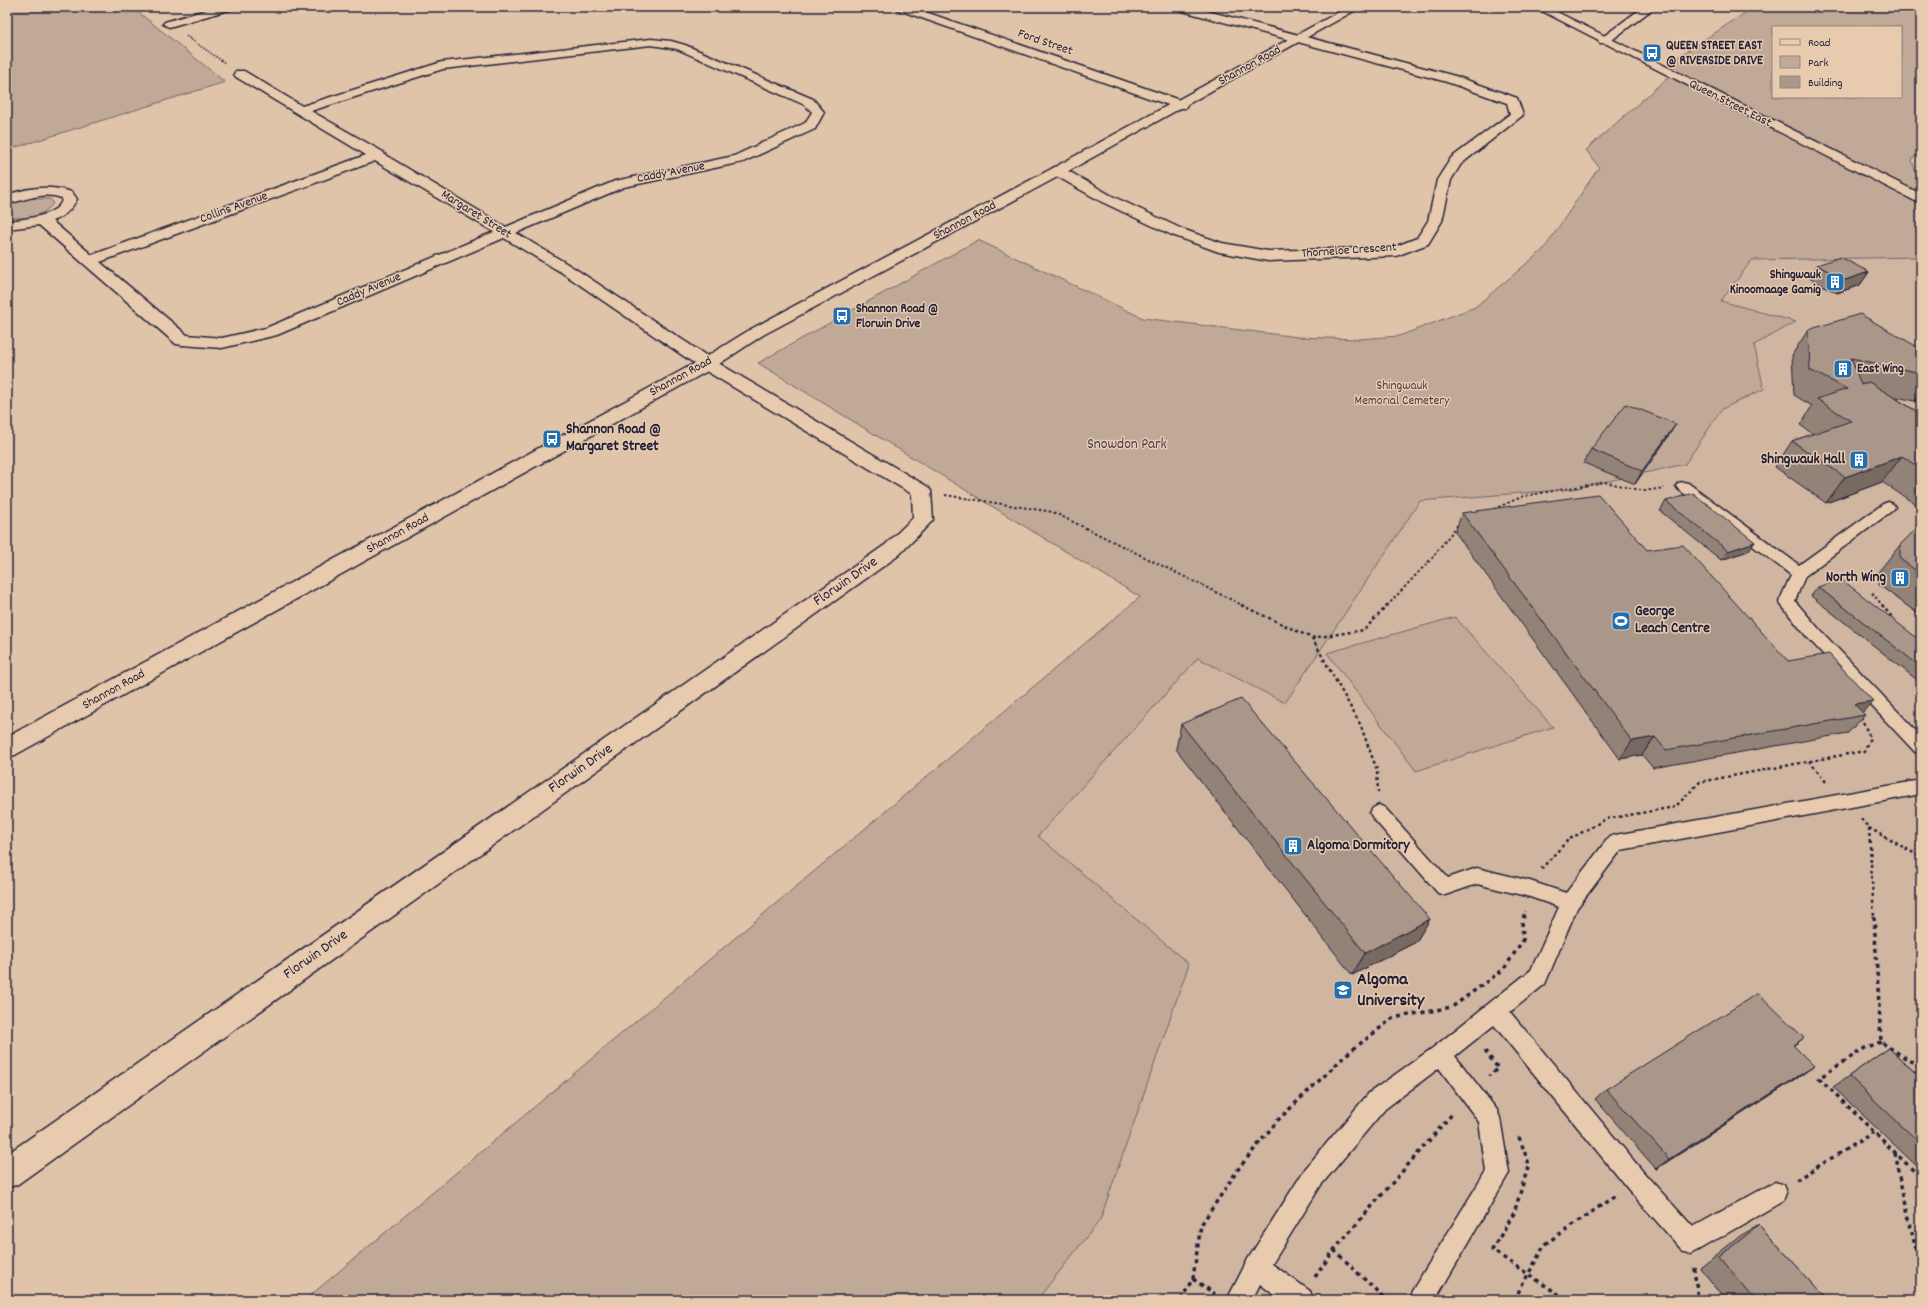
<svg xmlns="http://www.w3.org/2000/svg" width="1928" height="1307" font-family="Dekko,sans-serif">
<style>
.built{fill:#d0b6a0}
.green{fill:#c0a997;stroke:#716669;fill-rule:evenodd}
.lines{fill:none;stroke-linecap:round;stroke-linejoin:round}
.lane-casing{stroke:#22223b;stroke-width:3}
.street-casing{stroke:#22223b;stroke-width:3}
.secondary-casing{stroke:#22223b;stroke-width:3}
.path-far3{stroke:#22223b;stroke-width:1.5;stroke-dasharray:1.5 1.5;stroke-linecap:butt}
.path-far2{stroke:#22223b;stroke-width:2;stroke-dasharray:2.5 2.5;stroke-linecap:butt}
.path-far1{stroke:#22223b;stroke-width:2.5;stroke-dasharray:3 3;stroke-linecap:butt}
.path{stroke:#22223b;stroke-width:3.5;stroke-dasharray:4 4;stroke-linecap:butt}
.lane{fill:#e8cbae;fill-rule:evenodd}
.street{fill:#e8cbae;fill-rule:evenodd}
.secondary{fill:#e8cbae;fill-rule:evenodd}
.wall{fill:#938277;stroke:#22223b}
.shaded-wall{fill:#786a61;stroke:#22223b}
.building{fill:#ab978a;stroke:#22223b}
.labels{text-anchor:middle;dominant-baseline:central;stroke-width:3;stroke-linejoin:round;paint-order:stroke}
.far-street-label{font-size:13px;fill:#22223b;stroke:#e8cbae}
.far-poi-label{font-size:13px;font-weight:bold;fill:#22223b;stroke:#e8cbae;text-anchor:start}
.far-park-label{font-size:13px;fill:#423d4d;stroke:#e8cbae}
.poi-label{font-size:15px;font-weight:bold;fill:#22223b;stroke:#e8cbae;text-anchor:start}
.park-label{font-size:15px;fill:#423d4d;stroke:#e8cbae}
.street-label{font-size:15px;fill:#22223b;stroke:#e8cbae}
.near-poi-label{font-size:18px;font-weight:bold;fill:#22223b;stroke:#e8cbae;text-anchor:start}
</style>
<rect width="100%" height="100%" fill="#e0c4a9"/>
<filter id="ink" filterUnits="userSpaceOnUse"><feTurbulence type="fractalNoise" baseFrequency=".025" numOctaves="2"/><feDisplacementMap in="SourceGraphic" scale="8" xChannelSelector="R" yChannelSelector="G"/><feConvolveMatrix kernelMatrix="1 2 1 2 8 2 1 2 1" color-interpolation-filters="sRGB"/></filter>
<g filter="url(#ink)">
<path class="built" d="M 1921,211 L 1921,1300 L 415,1300 L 1562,264 Z"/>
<g class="green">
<path d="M 7,7 L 132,7 L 225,82 L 7,150 Z"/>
<path d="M 1754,7 L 1921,7 L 1921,147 L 1912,160 L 1921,190 L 1921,257 L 1752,260 L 1721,301 L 1796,322 L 1754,345 L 1764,389 L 1722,409 L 1685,464 L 1573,489 L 1420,501 L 1285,703 L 1198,658 L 1038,836 L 1189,964 L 1100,1220 L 1037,1300 L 305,1300 L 1140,597 L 758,363 L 978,240 L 1143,318 L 1298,337 L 1358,339 L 1399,336 L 1475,307 L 1544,249 L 1599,167 L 1586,150 L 1667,78 L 1675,59 ZM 1773,27 L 1901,27 L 1901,97 L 1773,97 Z"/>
<path d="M 30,198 L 50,199 L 53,202 L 52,205 C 42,217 22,220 7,217 L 7,207 L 16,202 Z"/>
<path d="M 1455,617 L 1553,727 L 1416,771 L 1327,653 Z"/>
</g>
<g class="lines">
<defs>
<g id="lane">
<path d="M 1683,482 L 1688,483 L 1799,565 L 1883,504 L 1888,502 L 1893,504 L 1895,507 L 1893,510 L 1805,576 L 1795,601 L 1819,629 L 1921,736 L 1921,754 L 1915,752 L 1807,637 L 1782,606 L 1779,602 L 1791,575 L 1678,489 L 1676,486 L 1678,483 Z"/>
<path d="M 1921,780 L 1921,794 L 1621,850 L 1577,908 L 1545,984 L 1510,1012 L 1644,1173 L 1693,1227 L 1775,1182 L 1783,1185 L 1786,1193 L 1783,1201 L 1698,1250 L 1690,1254 L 1682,1250 L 1628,1189 L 1494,1025 L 1455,1056 L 1497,1110 L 1500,1118 L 1509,1173 L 1435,1300 L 1409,1300 L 1412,1291 L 1486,1171 L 1479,1122 L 1439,1068 L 1385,1109 L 1321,1185 L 1272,1264 L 1310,1291 L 1313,1300 L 1281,1300 L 1260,1284 L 1252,1300 L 1227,1300 L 1248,1259 L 1305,1169 L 1369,1093 L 1434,1047 L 1531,970 L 1559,907 L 1530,897 L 1477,884 L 1445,895 L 1438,893 L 1373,818 L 1370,813 L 1373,808 L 1379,805 L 1385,808 L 1448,878 L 1477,868 L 1530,881 L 1566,893 L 1609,837 L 1615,835 Z"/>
</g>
<g id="street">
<path d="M 216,7 L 233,7 L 232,9 L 169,27 L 163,24 L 165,22 Z"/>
<path d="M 895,7 L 911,7 L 1185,102 L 1187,105 L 1185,108 L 1177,108 L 896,9 Z"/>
<path d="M 1174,7 L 1192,7 L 1455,76 L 1517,98 L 1523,115 L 1461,164 L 1451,180 L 1442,221 L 1428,244 L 1396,256 L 1268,261 L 1219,252 L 1172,235 L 1102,202 L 1053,174 L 1051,171 L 1053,168 L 1063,168 L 1112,196 L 1182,229 L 1222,243 L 1268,251 L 1394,247 L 1417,238 L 1428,221 L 1437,180 L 1451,158 L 1510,114 L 1507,103 L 1447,82 L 1175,9 Z"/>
<path d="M 1643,7 L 1655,7 L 1608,43 L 1600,43 L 1598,41 L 1600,39 Z"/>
<path d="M 651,39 L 671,41 L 685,45 L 813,99 L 824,112 L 815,129 L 743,162 L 624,187 L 516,233 L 574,268 L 713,360 L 928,487 L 931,491 L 933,520 L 899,555 L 18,1184 L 7,1188 L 7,1154 L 885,545 L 913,518 L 912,494 L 701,368 L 564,274 L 504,238 L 277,335 L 222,348 L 182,345 L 176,344 L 39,225 L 7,229 L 7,221 C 20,220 62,216 62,198 C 42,191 26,200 7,204 L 7,195 C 29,187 50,185 72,192 L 77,199 C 71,210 64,217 52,221 L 92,255 L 366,155 L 236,77 L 234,74 L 236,71 L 244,71 L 302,106 L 442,62 ZM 651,45 L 677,49 L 805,105 L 812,112 L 805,123 L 734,156 L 615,181 L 506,227 L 385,155 L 383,152 L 311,111 L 443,69 ZM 375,161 L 494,232 L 266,328 L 222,338 L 187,335 L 100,262 Z"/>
</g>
<g id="secondary">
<path d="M 1348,7 L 1361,7 L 1063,174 L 763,335 L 713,368 L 15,755 L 7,757 L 7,737 L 701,360 L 751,329 L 1053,168 Z"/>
<path d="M 1534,7 L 1547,7 L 1921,194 L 1921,204 Z"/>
</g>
</defs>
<use href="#lane" class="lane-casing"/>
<use href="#street" class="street-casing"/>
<use href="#secondary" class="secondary-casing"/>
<path class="path-far3" d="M 186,36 L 225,63"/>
<g class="path-far2">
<path d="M 945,495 L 1053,512 L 1244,606"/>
<path d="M 1489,511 L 1524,496 L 1605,482 L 1644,491 L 1664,488"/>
<path d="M 1872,593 L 1883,606"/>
<path d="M 1387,606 L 1431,559 L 1460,522"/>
</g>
<g class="path-far1">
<path d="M 1241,605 L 1312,638 L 1360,724 L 1377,770 L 1378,792"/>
<path d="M 1882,605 L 1896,622"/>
<path d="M 1312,638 L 1364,630 L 1388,605"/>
<path d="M 1809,761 L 1826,782"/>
<path d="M 1861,819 L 1869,828 L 1921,857"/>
<path d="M 1869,828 L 1874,917"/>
<path d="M 1541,869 L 1568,840 L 1606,819 L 1675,807 L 1700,782 L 1864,751 L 1870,738 L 1861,717"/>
<path d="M 1523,917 L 1525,911"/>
</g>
<g class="path">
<path d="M 1874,916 L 1881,1042 L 1921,1068"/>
<path d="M 1881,1042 L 1865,1048 L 1819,1078 L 1921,1178"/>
<path d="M 1485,1051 L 1498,1068 L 1489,1076"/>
<path d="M 1519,1137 L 1529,1164 L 1514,1213 L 1492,1250 L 1564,1298 L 1564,1300"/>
<path d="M 1895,1153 L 1921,1274"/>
<path d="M 1796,1180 L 1874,1132"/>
<path d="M 1334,1250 L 1386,1300"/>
<path d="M 1694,1267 L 1698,1300"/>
<path d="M 1315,1277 L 1334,1250 L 1453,1113"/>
<path d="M 1193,1279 L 1215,1294"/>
<path d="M 1181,1300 L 1193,1278 L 1201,1225 L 1239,1168 L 1278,1120 L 1347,1054 L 1393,1018 L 1452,1007 L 1504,969 L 1523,940 L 1522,922 L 1524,916"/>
<path d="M 1514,1300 L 1545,1244 L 1615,1196"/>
</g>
<use href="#lane" class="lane"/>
<use href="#street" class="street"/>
<use href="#secondary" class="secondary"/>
</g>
<g class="wall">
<path d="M 1817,265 L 1869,272 L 1860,285 L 1837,293 L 1809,278 Z"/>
<path d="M 1808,330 L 1921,373 L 1921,398 L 1915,401 L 1892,396 L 1921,414 L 1921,508 L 1882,482 L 1826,503 L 1775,467 L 1792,441 L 1813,434 L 1800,425 L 1812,406 L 1794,395 L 1792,355 Z"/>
<path d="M 1668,437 L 1635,484 L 1584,463 L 1591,449 Z"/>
<path d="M 1666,501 L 1755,542 L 1748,551 L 1721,560 L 1660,511 Z"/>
<path d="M 1462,513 L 1647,550 L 1788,661 L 1862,713 L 1865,715 L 1848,733 L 1653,768 L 1642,755 L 1620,759 L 1455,532 Z"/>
<path d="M 1921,524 L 1921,616 L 1879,585 L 1879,571 L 1900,545 Z"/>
<path d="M 1818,587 L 1921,641 L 1921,683 L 1811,596 Z"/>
<path d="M 1181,724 L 1430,919 L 1416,942 L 1352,975 L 1176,749 Z"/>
<path d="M 1804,1038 L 1793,1046 L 1799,1077 L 1656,1169 L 1595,1099 L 1606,1089 Z"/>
<path d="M 1889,1048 L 1921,1078 L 1921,1170 L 1833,1087 Z"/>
<path d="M 1759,1225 L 1828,1300 L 1726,1300 L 1700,1268 L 1740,1236 Z"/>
</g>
<g class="shaded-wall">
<path d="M 1869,272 L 1860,285 L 1837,293 L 1845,280 Z"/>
<path d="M 1921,393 L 1921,398 L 1915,401 Z"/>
<path d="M 1676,424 L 1668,437 L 1635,484 L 1642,471 Z"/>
<path d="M 1902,456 L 1882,482 L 1826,503 L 1845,477 Z"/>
<path d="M 1755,542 L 1748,551 L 1721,560 L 1728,551 Z"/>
<path d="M 1873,701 L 1859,716 L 1854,704 Z"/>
<path d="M 1655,737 L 1642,755 L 1620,759 L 1632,741 Z"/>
<path d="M 1430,919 L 1416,942 L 1352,975 L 1365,953 Z"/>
<path d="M 1814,1066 L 1799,1077 L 1656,1169 L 1669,1159 Z"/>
</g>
<g class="building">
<path d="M 1840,257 L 1869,272 L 1845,280 L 1817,265 Z"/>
<path d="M 1860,314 L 1921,349 L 1921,373 L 1851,358 L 1861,385 L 1869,382 L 1921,414 L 1921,469 L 1902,456 L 1845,477 L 1792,441 L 1851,421 L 1817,399 L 1847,389 L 1810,370 L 1808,330 Z"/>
<path d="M 1626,404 L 1676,424 L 1642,471 L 1591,449 Z"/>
<path d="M 1693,493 L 1755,542 L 1728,551 L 1666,501 Z"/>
<path d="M 1598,494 L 1647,550 L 1683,545 L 1788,661 L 1829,654 L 1873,701 L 1854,704 L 1865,715 L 1666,750 L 1655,737 L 1632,741 L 1462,513 Z"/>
<path d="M 1921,524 L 1921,574 L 1900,559 L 1900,545 Z"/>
<path d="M 1841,579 L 1921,641 L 1921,667 L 1818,587 Z"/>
<path d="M 1241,699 L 1430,919 L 1365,953 L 1181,724 Z"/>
<path d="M 1758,993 L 1804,1038 L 1793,1045 L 1814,1066 L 1669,1159 L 1606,1089 Z"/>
<path d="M 1889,1048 L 1921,1078 L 1921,1144 L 1849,1076 Z"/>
<path d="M 1759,1225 L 1828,1300 L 1755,1300 L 1719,1257 Z"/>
</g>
</g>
<defs>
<symbol id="bus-square" viewBox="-11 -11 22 22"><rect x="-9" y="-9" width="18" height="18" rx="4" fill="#1f6fb2" stroke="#e8cbae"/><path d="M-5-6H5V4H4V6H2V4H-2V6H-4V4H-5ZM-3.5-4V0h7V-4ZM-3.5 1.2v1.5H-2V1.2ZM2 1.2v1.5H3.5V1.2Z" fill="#fff"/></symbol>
<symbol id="building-square" viewBox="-11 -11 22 22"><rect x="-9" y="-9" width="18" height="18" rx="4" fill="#1f6fb2" stroke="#e8cbae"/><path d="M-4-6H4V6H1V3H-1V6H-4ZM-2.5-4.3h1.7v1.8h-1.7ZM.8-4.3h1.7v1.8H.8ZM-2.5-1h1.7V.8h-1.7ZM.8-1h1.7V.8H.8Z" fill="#fff"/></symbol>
<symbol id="stadium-square" viewBox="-11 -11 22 22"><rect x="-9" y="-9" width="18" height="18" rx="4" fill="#1f6fb2" stroke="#e8cbae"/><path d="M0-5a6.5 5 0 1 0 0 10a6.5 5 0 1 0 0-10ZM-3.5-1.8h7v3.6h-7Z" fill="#fff"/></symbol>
<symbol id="university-square" viewBox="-11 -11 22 22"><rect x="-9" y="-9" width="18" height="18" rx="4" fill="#1f6fb2" stroke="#e8cbae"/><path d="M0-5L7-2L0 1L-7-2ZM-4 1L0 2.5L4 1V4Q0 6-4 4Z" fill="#fff"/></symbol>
</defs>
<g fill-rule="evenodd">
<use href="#bus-square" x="1641" y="42" width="22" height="22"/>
<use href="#building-square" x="1824" y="271" width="22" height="22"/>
<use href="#bus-square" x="831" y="305" width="22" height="22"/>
<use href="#building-square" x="1832" y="358" width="22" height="22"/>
<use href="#bus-square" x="541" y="428" width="22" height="22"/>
<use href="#building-square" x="1848" y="449" width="22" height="22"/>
<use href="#building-square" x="1889" y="567" width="22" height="22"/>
<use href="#stadium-square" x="1610" y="610" width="22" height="22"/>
<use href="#building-square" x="1282" y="835" width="22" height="22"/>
<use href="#university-square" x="1332" y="979" width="22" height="22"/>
</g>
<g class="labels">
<g class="far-street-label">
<text transform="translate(1045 43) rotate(19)">Ford Street</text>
<text transform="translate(1250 66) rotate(-29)">Shannon Road</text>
<text transform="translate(1730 104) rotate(27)">Queen Street East</text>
<text transform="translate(671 173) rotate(-11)">Caddy Avenue</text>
<text transform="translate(234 208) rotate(-20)">Collins Avenue</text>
<text transform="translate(476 215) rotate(32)">Margaret Street</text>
<text transform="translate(965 221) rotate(-28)">Shannon Road</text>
<text transform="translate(1349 251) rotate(-4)">Thorneloe Crescent</text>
<text transform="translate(369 290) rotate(-23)">Caddy Avenue</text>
<text transform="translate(681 377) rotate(-29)">Shannon Road</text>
<text transform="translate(398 534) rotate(-29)">Shannon Road</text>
<text transform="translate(114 690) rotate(-29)">Shannon Road</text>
</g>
<g class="far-poi-label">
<text x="1666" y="46">QUEEN STREET EAST<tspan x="1666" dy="15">@ RIVERSIDE DRIVE</tspan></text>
<text x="1821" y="275" text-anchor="end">Shingwauk<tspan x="1821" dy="15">Kinoomaage Gamig</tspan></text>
<text x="856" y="309">Shannon Road @<tspan x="856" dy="15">Florwin Drive</tspan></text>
<text x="1857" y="369">East Wing</text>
</g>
<g class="far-park-label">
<text x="1402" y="386">Shingwauk<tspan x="1402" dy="15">Memorial Cemetery</tspan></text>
</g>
<g class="poi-label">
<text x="566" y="430">Shannon Road @<tspan x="566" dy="17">Margaret Street</tspan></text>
<text x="1845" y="460" text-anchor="end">Shingwauk Hall</text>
<text x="1886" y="578" text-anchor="end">North Wing</text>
<text x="1635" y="612">George<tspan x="1635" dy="17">Leach Centre</tspan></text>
<text x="1307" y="846">Algoma Dormitory</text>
</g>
<g class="park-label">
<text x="1127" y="445">Snowdon Park</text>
</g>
<g class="street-label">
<text transform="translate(846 582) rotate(-35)">Florwin Drive</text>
<text transform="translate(581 769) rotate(-35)">Florwin Drive</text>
<text transform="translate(316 955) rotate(-35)">Florwin Drive</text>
</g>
<g class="near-poi-label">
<text x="1357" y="980">Algoma<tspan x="1357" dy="21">University</tspan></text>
</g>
</g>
<rect width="1928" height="1307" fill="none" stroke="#e8cbae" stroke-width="24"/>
<rect x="12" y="12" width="1904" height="1283" fill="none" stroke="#22223b" stroke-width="1.5" filter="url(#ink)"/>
<rect x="1772" y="26" width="130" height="72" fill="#e8cbae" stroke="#998780"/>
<rect x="1780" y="39" width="20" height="6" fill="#e8cbae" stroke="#998780"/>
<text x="1808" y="46" font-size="12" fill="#22223b">Road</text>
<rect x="1780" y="56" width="20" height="12" fill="#c0a997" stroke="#998780"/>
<text x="1808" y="66" font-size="12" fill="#22223b">Park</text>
<rect x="1780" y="76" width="20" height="12" fill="#ab978a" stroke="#998780"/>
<text x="1808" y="86" font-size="12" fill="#22223b">Building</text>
</svg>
